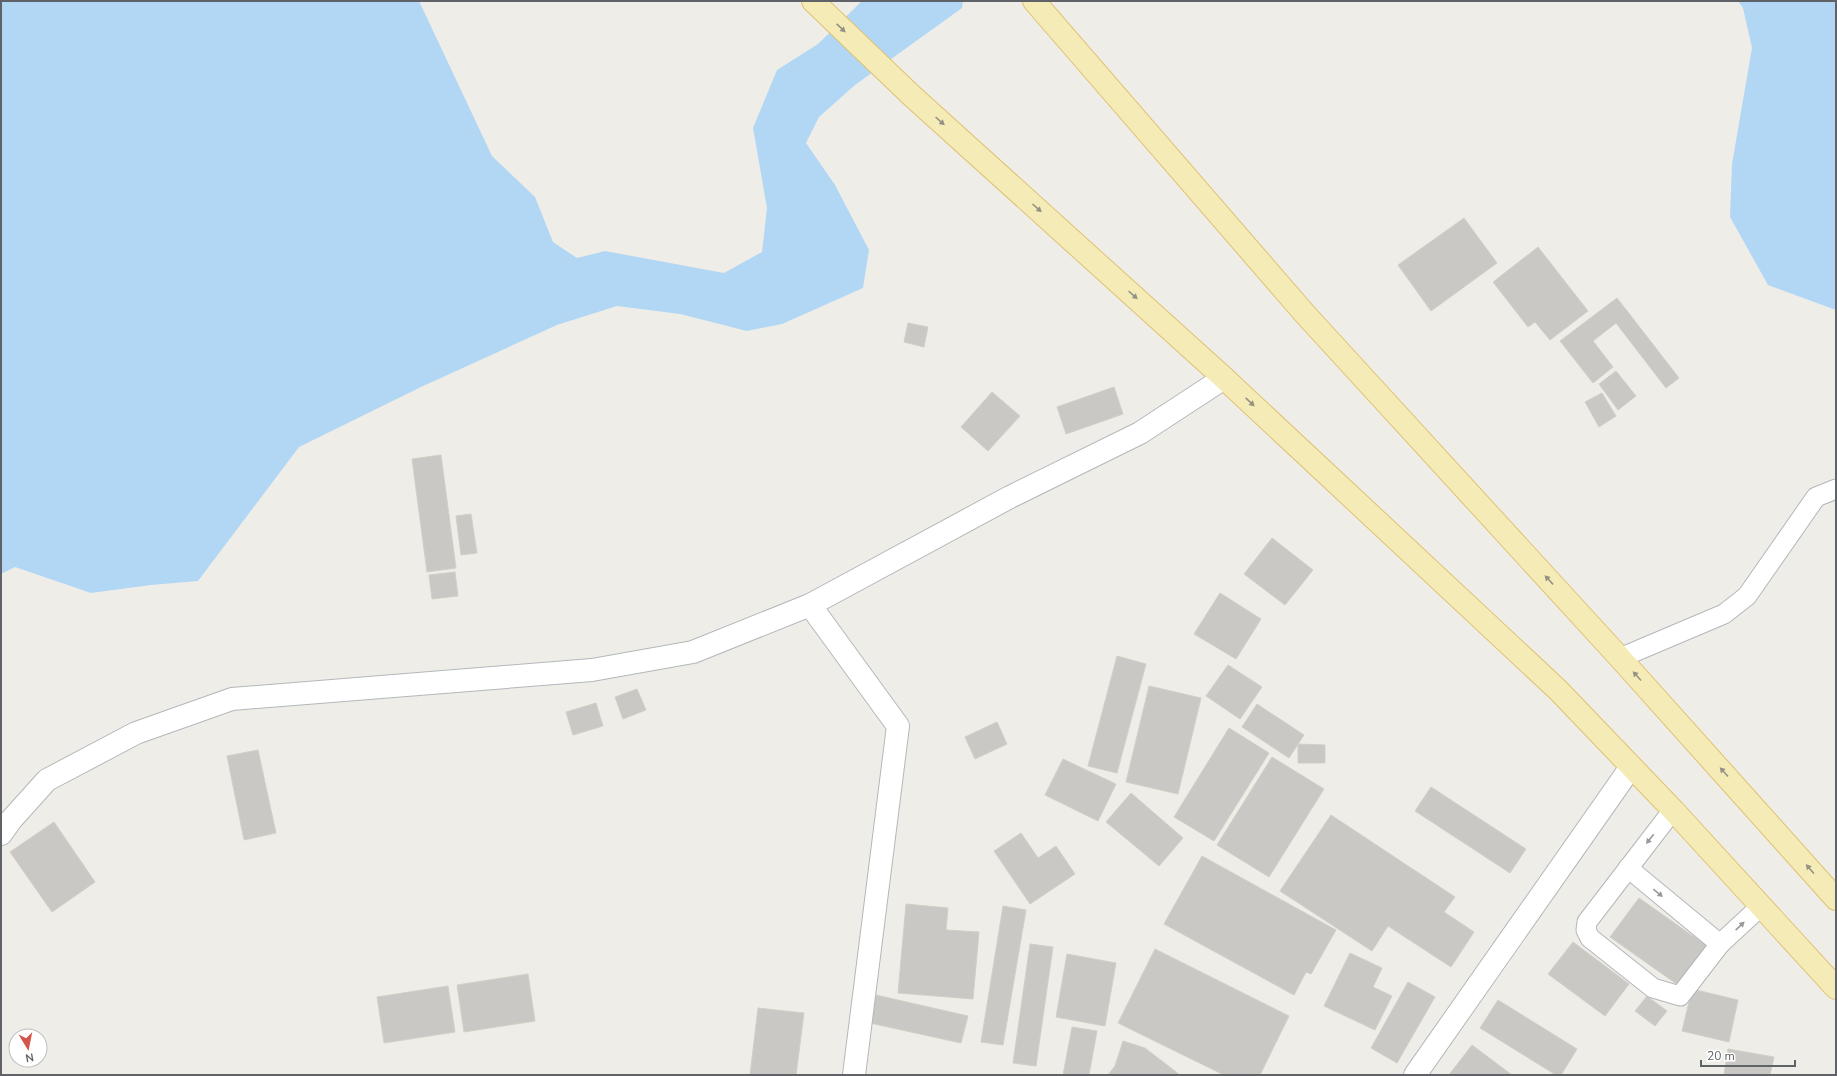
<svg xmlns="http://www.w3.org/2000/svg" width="1837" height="1076" font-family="'Nunito Sans',sans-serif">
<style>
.water{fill:#b2d7f4}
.building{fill:#cac8c4;stroke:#d3cfc6}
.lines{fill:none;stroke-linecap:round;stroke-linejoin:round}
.service-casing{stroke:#b4b7ba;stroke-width:21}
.minor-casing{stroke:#b4b7ba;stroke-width:24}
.primary-casing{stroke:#e0c170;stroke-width:24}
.service{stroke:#fff;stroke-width:19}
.minor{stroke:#fff;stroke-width:22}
.primary{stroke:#f5ebb7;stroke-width:22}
.oneway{fill:#949282}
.oneway2{fill:#97999c}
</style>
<rect width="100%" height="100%" fill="#efede8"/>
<g class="water">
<path d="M 1,1 L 419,1 L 492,156 L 535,197 L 553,242 L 577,258 L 605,251 L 724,273 L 762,252 L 767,208 L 753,128 L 777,70 L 818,44 L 862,1 L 963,1 L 962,8 L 855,85 L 819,117 L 806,143 L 835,185 L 869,250 L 863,288 L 782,324 L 747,331 L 680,314 L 617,306 L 557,325 L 421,387 L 299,447 L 198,581 L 151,585 L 91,593 L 15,567 L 1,574 Z"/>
<path d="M 1738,1 L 1836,1 L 1836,310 L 1768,285 L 1730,217 L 1732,164 L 1752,48 L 1743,8 Z"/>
</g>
<g class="building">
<path d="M 1464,218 L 1497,263 L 1431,311 L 1398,265 Z"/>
<path d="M 1538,247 L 1588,311 L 1550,340 L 1535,322 L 1528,327 L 1493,282 Z"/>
<path d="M 1617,298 L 1679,378 L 1666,388 L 1616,323 L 1593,341 L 1613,367 L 1593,383 L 1560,341 Z"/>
<path d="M 908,323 L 928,327 L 924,347 L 904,342 Z"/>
<path d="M 1616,371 L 1636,396 L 1618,410 L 1599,384 Z"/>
<path d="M 1114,387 L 1123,414 L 1066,434 L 1057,407 Z"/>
<path d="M 992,392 L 1020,416 L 988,451 L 961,427 Z"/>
<path d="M 1602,393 L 1616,416 L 1599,427 L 1585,402 Z"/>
<path d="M 441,455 L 456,568 L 427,572 L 412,459 Z"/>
<path d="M 471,514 L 477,553 L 461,555 L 456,516 Z"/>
<path d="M 1272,538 L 1313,570 L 1285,605 L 1244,574 Z"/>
<path d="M 455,572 L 458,596 L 432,599 L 429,575 Z"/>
<path d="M 1220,593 L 1261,619 L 1236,659 L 1194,634 Z"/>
<path d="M 1117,656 L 1146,664 L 1117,773 L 1088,766 Z"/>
<path d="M 1228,665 L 1262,687 L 1240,719 L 1206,696 Z"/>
<path d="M 1149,686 L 1201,698 L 1178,794 L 1126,782 Z"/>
<path d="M 637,689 L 646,710 L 623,719 L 615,697 Z"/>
<path d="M 596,703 L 603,726 L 573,735 L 566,712 Z"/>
<path d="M 1257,704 L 1304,735 L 1289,758 L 1242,727 Z"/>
<path d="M 997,722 L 1007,744 L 975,759 L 965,737 Z"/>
<path d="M 1229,728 L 1269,753 L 1214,841 L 1174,817 Z"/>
<path d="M 1298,744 L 1325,745 L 1325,763 L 1298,763 Z"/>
<path d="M 258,750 L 276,833 L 244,840 L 227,756 Z"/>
<path d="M 1272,757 L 1324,789 L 1269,877 L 1217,845 Z"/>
<path d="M 1063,759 L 1116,784 L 1098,821 L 1045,795 Z"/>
<path d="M 1431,787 L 1526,849 L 1510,873 L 1415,811 Z"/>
<path d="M 1131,793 L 1183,838 L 1159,866 L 1106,822 Z"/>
<path d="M 1331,815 L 1455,897 L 1444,912 L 1474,932 L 1451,967 L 1388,926 L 1372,951 L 1280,891 Z"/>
<path d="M 54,822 L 95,882 L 52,912 L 10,852 Z"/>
<path d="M 1021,833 L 1038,858 L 1056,846 L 1075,874 L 1030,904 L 994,851 Z"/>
<path d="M 1202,856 L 1336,930 L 1311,974 L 1306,972 L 1294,995 L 1164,924 Z"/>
<path d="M 1639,898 L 1707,946 L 1678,985 L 1610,937 Z"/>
<path d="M 906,904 L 948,908 L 946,930 L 979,932 L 973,999 L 898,993 Z"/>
<path d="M 1003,906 L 1026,910 L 1003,1045 L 981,1042 Z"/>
<path d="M 1573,942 L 1629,984 L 1605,1016 L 1548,974 Z"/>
<path d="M 1030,944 L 1053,947 L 1036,1066 L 1013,1063 Z"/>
<path d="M 1155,949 L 1289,1016 L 1260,1075 L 1224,1075 L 1118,1023 Z"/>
<path d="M 1350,953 L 1382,968 L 1373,987 L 1392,996 L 1375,1030 L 1324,1006 Z"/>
<path d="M 1067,954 L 1116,963 L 1105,1026 L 1056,1017 Z"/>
<path d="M 528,974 L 535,1021 L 464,1032 L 457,985 Z"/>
<path d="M 1408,982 L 1435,997 L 1397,1063 L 1371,1048 Z"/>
<path d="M 448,986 L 455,1032 L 384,1043 L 377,997 Z"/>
<path d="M 1692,989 L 1738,1000 L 1729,1042 L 1682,1031 Z"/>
<path d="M 876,995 L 968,1016 L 961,1043 L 870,1023 Z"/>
<path d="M 1647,996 L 1667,1011 L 1655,1026 L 1635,1011 Z"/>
<path d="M 1498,1000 L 1577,1049 L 1561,1075 L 1556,1075 L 1480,1028 Z"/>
<path d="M 758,1008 L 804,1013 L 796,1075 L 750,1075 Z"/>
<path d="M 1072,1027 L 1097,1031 L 1089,1075 L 1063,1075 Z"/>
<path d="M 1123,1041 L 1145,1048 L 1180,1075 L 1108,1075 L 1115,1066 Z"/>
<path d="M 1472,1045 L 1512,1075 L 1449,1075 Z"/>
<path d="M 1728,1049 L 1774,1057 L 1770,1075 L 1724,1075 Z"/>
</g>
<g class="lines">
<defs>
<g id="service">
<path d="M 1620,658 L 1724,614 L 1747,596 L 1816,497 L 1836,489"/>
<path d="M 1673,810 L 1587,922 L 1586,930 L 1590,938 L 1653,988 L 1680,996 L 1720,944 L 1760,907"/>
<path d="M 1628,868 L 1720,944"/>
</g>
<g id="minor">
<path d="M 1,834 L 11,820 L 47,780 L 136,733 L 232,699 L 592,670 L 693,652 L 810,605"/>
<path d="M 854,1075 L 898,726 L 810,605 L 1010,497 L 1140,433 L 1224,378"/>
<path d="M 1415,1075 L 1631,767"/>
</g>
<g id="primary">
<path d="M 813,1 L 911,95 L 1224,378 L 1558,690 L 1673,810 L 1836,988"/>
<path d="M 1034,1 L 1305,314 L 1620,658 L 1836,899"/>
</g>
</defs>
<use href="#service" class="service-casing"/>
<use href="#minor" class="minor-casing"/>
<use href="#primary" class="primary-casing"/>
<use href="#service" class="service"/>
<use href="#minor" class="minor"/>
<use href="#primary" class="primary"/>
</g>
<defs><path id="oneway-solid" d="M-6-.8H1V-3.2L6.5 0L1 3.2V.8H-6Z"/></defs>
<g class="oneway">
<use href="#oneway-solid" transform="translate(841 28) rotate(43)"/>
<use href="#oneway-solid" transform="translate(940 121) rotate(42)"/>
<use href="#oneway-solid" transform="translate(1037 208) rotate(42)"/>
<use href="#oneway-solid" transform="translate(1133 295) rotate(42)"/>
<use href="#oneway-solid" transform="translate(1250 402) rotate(43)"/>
<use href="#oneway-solid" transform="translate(1549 580) rotate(-133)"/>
<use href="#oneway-solid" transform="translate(1637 676) rotate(-132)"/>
<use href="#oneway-solid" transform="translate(1724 772) rotate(-132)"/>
<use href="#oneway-solid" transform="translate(1810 869) rotate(-131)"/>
</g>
<g class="oneway2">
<use href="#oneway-solid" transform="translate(1650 839) rotate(128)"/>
<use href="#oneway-solid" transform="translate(1658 893) rotate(39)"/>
<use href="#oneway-solid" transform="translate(1740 926) rotate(-43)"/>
</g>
<rect width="1837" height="1076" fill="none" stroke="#5f6266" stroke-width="4"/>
<g transform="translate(28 1048) rotate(170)"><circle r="19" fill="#ffffff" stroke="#bfc0c2"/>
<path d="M0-3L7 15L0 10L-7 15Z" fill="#d35549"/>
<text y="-6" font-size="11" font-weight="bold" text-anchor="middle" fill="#5f6266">N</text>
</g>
<path d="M1701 1060v6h94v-6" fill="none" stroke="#5f6266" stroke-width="2"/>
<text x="1707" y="1060" font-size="12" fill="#5f6266" stroke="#ffffff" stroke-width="3" paint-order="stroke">20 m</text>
</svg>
